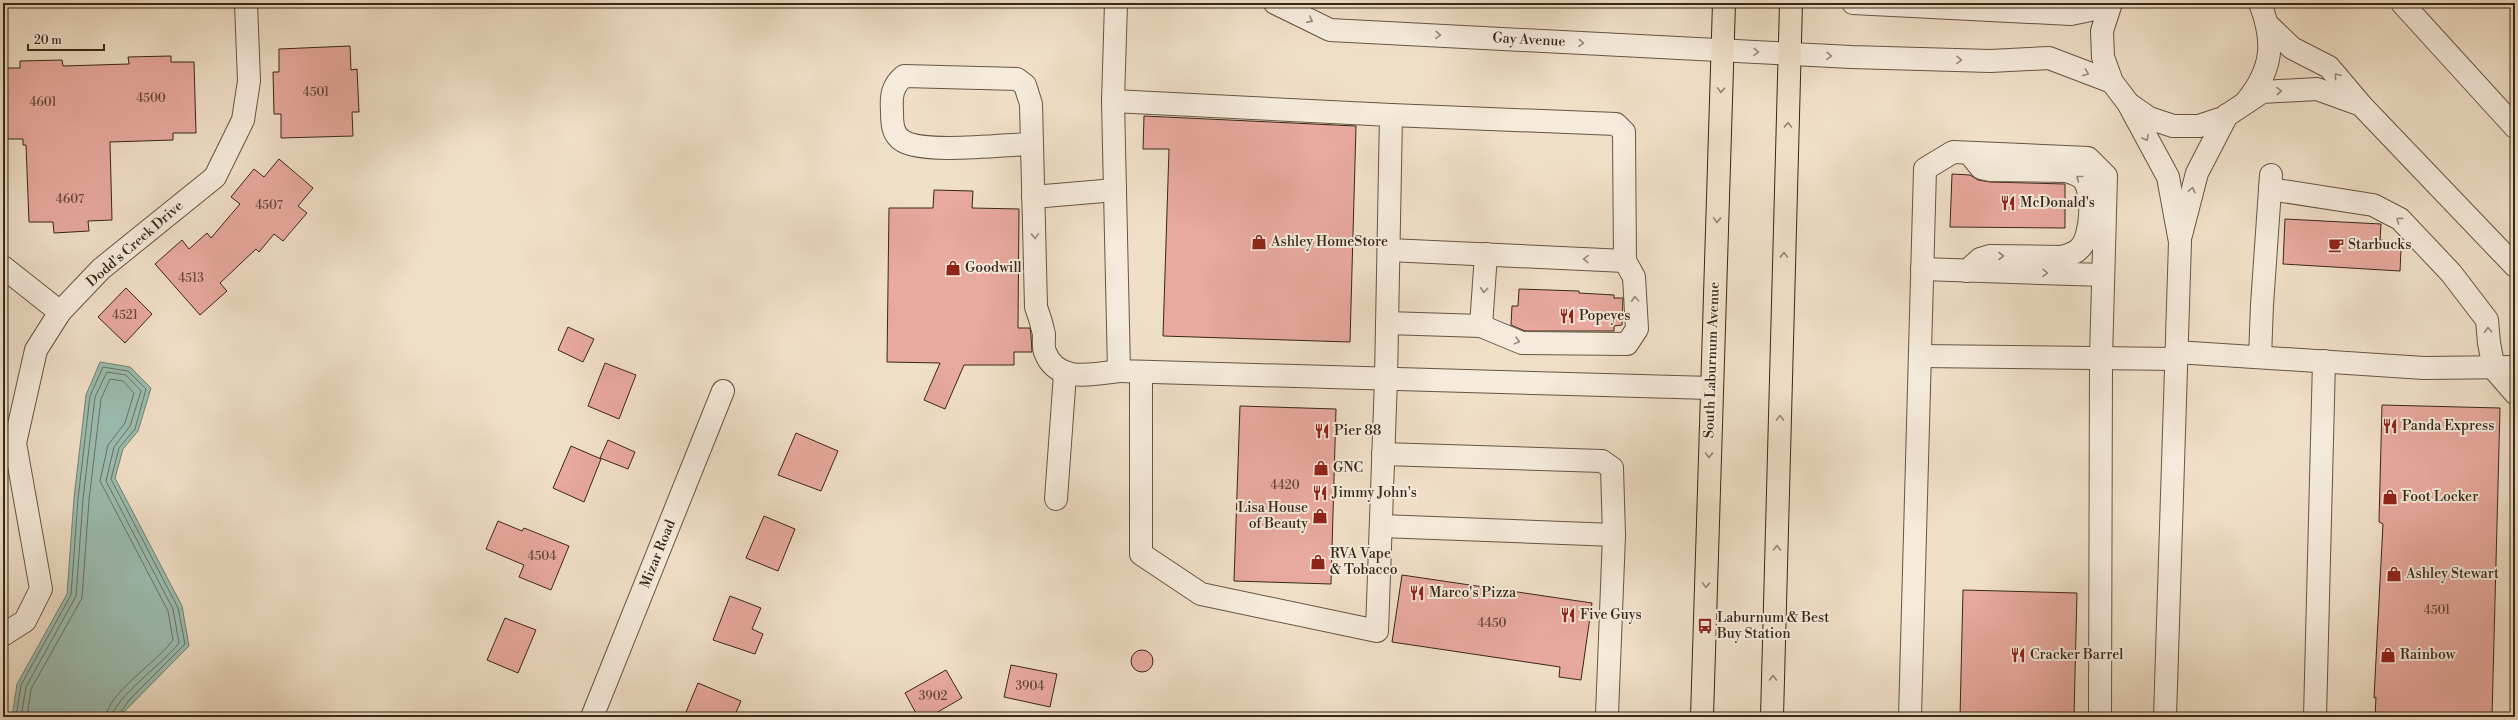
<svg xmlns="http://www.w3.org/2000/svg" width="2518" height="720" font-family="'Libre Bodoni',serif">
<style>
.water{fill:#9bbdb0;stroke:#738173}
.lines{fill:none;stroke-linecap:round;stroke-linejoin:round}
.shore{stroke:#6a7264;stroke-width:1}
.building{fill:#e8a99e;stroke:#382717}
.minor-casing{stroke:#665543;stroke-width:24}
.major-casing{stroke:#382717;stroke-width:24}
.minor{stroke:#f5eadb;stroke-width:22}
.major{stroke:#f0dfc7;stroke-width:22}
.oneway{stroke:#968879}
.oneway2{stroke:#94836f}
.labels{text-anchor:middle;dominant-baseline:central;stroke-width:4;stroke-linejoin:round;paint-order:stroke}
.number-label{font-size:12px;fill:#644839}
.street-label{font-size:14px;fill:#382717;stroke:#f5eadb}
.poi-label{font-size:14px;fill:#382717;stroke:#f5eadb;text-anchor:start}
</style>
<rect width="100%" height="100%" fill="#f0dfc7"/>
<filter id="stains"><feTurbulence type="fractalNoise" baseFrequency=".005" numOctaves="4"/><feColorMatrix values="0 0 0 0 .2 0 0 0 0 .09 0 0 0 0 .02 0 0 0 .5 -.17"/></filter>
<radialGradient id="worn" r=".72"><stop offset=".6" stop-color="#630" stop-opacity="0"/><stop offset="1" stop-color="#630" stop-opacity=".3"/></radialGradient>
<path class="water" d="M 100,362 L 130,367 L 151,388 L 138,431 L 123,449 L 115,478 L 182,606 L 189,646 L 119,717 L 12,717 L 17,684 L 67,594 L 74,498 L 86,395 Z"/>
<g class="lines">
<g class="shore">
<path d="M 16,717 L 21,685 L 71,595 L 78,499 L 90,396 L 103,367 L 128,371 L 146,389 L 135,429 L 119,448 L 111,479 L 178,608 L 185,644 L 130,699 L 117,717"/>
<path d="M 21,717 L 26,687 L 76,596 L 83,499 L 95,397 L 107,372 L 126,375 L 141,391 L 130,426 L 114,447 L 106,481 L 173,609 L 179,643 C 167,660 113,699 112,717"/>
<path d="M 27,717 L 31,689 L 82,598 L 89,500 L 101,399 L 110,379 L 123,381 L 134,393 L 125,423 L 108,445 L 100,481 L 168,611 L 173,640 C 159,660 106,695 106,717"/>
</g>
</g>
<g class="building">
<path d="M 350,46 L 351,70 L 357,69 L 359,112 L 352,112 L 353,136 L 281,138 L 281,114 L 274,114 L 273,72 L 279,72 L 279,49 Z"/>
<path d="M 171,56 L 171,62 L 194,62 L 196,133 L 173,133 L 173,140 L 110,142 L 112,220 L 88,221 L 89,231 L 54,233 L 53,222 L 29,222 L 26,145 L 23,145 L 23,139 L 3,139 L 3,68 L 20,68 L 20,61 L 62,60 L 63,66 L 129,64 L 128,57 Z"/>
<path d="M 1144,116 L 1356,126 L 1350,342 L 1163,336 L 1169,149 L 1143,149 Z"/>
<path d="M 279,159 L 313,188 L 298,206 L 307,213 L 283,241 L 274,234 L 259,252 L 256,249 L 220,283 L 227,291 L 200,315 L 155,264 L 182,240 L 189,249 L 207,233 L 211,238 L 240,204 L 231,197 L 254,169 L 264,177 Z"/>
<path d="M 1952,174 L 1970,175 L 1978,180 L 1990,182 L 2065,184 L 2065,228 L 1950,227 Z"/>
<path d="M 934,190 L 973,191 L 972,208 L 1019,209 L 1018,328 L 1030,328 L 1031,335 L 1032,352 L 1014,352 L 1014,365 L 964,365 L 945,409 L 924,400 L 940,363 L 887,362 L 889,208 L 933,208 Z"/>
<path d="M 2285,219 L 2381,224 L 2380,240 L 2388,241 L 2387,249 L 2401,250 L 2400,271 L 2283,264 Z"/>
<path d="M 126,288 L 152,314 L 125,343 L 98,317 Z"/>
<path d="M 1519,289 L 1579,291 L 1579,293 L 1614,295 L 1614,298 L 1623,298 L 1622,325 L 1614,326 L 1614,331 L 1525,331 L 1511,325 L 1512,306 L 1518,306 Z"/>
<path d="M 568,327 L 594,339 L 583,362 L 558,350 Z"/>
<path d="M 605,363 L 636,375 L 619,419 L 588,406 Z"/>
<path d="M 2382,405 L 2500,408 L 2492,717 L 2375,717 L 2376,697 L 2374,698 L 2383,524 L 2379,522 Z"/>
<path d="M 1240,406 L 1336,409 L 1331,584 L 1234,581 Z"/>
<path d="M 796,433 L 838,451 L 821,491 L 778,475 Z"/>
<path d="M 608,440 L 635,452 L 628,469 L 600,458 Z"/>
<path d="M 571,446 L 601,459 L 584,502 L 553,488 Z"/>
<path d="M 764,516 L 795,529 L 778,571 L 746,558 Z"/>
<path d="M 498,521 L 522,531 L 524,528 L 569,546 L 551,590 L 519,577 L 524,565 L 486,549 Z"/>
<path d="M 1402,575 L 1592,603 L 1581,680 L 1559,677 L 1560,667 L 1392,642 Z"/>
<path d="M 1963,590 L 2077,593 L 2074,717 L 1960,717 Z"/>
<path d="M 730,596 L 761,608 L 752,629 L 763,634 L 755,654 L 713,640 Z"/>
<path d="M 505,618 L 536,630 L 518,673 L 487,660 Z"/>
<circle cx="1142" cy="661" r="11"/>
<path d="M 1011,665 L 1057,674 L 1050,707 L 1004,697 Z"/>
<path d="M 946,670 L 962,698 L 929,717 L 918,717 L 905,693 Z"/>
<path d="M 698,683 L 741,701 L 734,717 L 684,717 Z"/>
</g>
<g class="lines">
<defs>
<g id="minor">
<path d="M 1116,3 L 1113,101 L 1119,371 L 1711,388"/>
<path d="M 1275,3 L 1330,30 L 1851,57 L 1990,61 L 2049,58 L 2112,82"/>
<path d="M 1853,3 L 2071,14 L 2109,6"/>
<path d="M 2111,3 L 2102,31 L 2103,57 L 2112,82 L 2128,103 L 2168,177 L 2180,242 L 2165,717"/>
<path d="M 2402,3 L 2515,127"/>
<path d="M 2268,25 L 2292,48 L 2329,67 L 2362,106 L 2515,266"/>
<path d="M 1113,101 L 1391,115 L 1386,379 L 1377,631 L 1201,594 L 1141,554 L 1141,372"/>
<path d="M 2246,102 C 2273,69 2275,42 2260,3"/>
<path d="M 2129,104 L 2149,118 L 2173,126 L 2199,126 L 2223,118 L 2262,92 L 2317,89 L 2361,105"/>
<path d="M 1030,144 C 1002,145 924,154 903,141 C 892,135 892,122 892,111 C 891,96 892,86 904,76 L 1017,79 L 1025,85 L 1031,104 L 1036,307 C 1039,315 1042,325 1044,334 C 1044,340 1043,347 1045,352 C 1057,384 1093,374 1119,371"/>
<path d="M 2270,189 L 2373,205 L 2400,219 L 2451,273 L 2487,320 L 2489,343 L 2494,369 L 2515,393"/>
<path d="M 1033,197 L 1115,190"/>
<path d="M 2181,235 L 2197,173 L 2227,115"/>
<path d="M 1389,250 L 1625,261"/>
<path d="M 3,267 L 60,312"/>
<path d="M 1922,269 L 2103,275"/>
<path d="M 1967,271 L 1980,259 L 1990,256 L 2061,257 C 2068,255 2075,254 2080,248 C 2092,236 2094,192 2083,179 C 2079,175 2072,173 2067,171 L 1990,170 L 1981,168 L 1969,153"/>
<path d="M 1387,323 L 1481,326 L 1522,343 L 1627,344 L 1637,329 L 1634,277 L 1625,261 L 1624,132 L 1616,124 L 1391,115"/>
<path d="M 1481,326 L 1486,254"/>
<path d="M 2176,352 L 2424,368 L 2515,367"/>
<path d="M 1920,356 L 2176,359"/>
<path d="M 2260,357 L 2262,305 L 2271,175"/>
<path d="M 1056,499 L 1065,374"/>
<path d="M 1381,526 L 1614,535 L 1612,468 L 1602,461 L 1383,454"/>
<path d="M 3,635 L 25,621 L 41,589 L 15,443 L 36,350 L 60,312 L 101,269 L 215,177 L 243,120 L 249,81 L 246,3"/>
<path d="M 1607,715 L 1614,535"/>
<path d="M 592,717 L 723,391"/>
<path d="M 1910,717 L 1925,169 L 1953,152 L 2088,158 L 2106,176 L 2101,358 L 2100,717"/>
<path d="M 2315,717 L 2324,361"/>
</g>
<g id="major">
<path d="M 1702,717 L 1724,3"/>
<path d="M 1772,717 L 1791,3"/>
</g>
</defs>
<use href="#minor" class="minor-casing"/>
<use href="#major" class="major-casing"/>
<use href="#minor" class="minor"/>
<use href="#major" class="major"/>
</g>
<defs><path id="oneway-chevron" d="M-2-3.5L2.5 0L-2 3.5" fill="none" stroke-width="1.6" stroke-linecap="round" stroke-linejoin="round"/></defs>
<g class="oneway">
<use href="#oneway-chevron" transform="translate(1310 20) rotate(26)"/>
<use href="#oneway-chevron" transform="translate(1438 35) rotate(3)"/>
<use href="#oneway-chevron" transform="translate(1581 43) rotate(3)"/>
<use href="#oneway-chevron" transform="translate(1756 52) rotate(3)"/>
<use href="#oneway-chevron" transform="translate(1829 56) rotate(3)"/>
<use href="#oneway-chevron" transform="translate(1959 60) rotate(2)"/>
<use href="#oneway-chevron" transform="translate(2086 73) rotate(21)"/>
<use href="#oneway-chevron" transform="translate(2337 76) rotate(-130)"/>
<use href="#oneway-chevron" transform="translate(2279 91) rotate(-3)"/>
<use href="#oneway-chevron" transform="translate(2146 138) rotate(61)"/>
<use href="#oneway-chevron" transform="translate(2079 178) rotate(-142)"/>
<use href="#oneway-chevron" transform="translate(2192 190) rotate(-76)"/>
<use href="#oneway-chevron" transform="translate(2399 220) rotate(-143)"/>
<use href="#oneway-chevron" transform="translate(1035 236) rotate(88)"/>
<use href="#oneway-chevron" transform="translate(2001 256)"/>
<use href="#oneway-chevron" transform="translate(1586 259) rotate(-177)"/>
<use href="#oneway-chevron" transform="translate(2045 273) rotate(2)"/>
<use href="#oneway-chevron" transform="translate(1484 290) rotate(94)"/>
<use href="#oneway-chevron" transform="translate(1635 299) rotate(-94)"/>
<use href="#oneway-chevron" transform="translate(2488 330) rotate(-93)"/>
<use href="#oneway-chevron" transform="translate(1517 341) rotate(15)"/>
</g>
<g class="oneway2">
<use href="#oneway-chevron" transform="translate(1721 90) rotate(92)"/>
<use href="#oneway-chevron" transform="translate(1788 125) rotate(-88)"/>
<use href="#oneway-chevron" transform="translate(1717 220) rotate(92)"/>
<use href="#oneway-chevron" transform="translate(1784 255) rotate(-88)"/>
<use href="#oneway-chevron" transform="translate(1780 418) rotate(-89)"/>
<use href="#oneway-chevron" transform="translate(1709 455) rotate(92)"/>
<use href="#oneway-chevron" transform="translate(1777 548) rotate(-89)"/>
<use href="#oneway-chevron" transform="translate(1706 585) rotate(92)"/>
<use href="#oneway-chevron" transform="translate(1773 678) rotate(-89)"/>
</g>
<defs>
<symbol id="restaurant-bare" viewBox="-9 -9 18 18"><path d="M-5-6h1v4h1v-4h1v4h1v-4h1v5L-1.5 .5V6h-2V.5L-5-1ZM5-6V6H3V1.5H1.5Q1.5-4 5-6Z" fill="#8f2418" stroke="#f5eadb" stroke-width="2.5" paint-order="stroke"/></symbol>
<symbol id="shop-bare" viewBox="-9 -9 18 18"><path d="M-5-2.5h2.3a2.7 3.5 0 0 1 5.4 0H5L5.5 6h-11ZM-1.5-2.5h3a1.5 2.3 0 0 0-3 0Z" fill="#8f2418" stroke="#f5eadb" stroke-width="2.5" paint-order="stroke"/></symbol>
<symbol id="cafe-bare" viewBox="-9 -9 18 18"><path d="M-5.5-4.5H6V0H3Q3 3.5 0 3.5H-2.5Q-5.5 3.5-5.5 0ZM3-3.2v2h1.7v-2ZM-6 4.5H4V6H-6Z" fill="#8f2418" stroke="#f5eadb" stroke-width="2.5" paint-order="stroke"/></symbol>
<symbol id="bus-bare" viewBox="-9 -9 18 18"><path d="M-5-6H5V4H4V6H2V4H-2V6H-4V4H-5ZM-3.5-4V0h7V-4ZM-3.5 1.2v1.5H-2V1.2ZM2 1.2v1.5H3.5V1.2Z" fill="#8f2418" stroke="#f5eadb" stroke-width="2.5" paint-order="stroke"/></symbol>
</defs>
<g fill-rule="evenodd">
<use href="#restaurant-bare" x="1997" y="192" width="22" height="22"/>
<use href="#shop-bare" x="1248" y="231" width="22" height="22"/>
<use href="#cafe-bare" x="2325" y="234" width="22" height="22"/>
<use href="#shop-bare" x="942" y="257" width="22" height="22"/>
<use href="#restaurant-bare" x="1556" y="305" width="22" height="22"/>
<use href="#restaurant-bare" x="2379" y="415" width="22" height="22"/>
<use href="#restaurant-bare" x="1311" y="420" width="22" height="22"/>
<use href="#shop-bare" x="1310" y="457" width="22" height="22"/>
<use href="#restaurant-bare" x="1309" y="482" width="22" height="22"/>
<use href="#shop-bare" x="2379" y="486" width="22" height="22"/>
<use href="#shop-bare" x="1309" y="505" width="22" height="22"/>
<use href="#shop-bare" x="1307" y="551" width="22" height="22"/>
<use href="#shop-bare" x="2383" y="563" width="22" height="22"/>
<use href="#restaurant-bare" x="1406" y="582" width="22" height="22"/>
<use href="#restaurant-bare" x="1557" y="604" width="22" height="22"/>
<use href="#bus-bare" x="1694" y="615" width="22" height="22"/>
<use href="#restaurant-bare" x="2007" y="644" width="22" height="22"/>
<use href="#shop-bare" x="2377" y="644" width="22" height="22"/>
</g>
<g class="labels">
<g class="number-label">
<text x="316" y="92">4501</text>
<text x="151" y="98">4500</text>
<text x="43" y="102">4601</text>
<text x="70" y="199">4607</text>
<text x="269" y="205">4507</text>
<text x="191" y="278">4513</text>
<text x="125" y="315">4521</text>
<text x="1285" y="485">4420</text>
<text x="542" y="556">4504</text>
<text x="2437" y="610">4501</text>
<text x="1492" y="623">4450</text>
<text x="1030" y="686">3904</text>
<text x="933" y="696">3902</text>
</g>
<g class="street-label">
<text transform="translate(1529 40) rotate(3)">Gay Avenue</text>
<text transform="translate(135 244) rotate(-41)">Dodd's Creek Drive</text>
<text transform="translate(1712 360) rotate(-88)">South Laburnum Avenue</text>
<text transform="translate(658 554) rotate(-68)">Mizar Road</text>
</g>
<g class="poi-label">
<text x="2020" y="203">McDonald's</text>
<text x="1271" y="242">Ashley HomeStore</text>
<text x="2348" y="245">Starbucks</text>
<text x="965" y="268">Goodwill</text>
<text x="1579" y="316">Popeyes</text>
<text x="2402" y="426">Panda Express</text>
<text x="1334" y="431">Pier 88</text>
<text x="1333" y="468">GNC</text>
<text x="1332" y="493">Jimmy John's</text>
<text x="2402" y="497">Foot Locker</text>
<text x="1308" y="508" text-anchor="end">Lisa House<tspan x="1308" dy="16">of Beauty</tspan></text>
<text x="1330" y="554">RVA Vape<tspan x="1330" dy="16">&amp; Tobacco</tspan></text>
<text x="2406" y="574">Ashley Stewart</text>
<text x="1429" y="593">Marco's Pizza</text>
<text x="1580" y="615">Five Guys</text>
<text x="1717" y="618">Laburnum &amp; Best<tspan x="1717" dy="16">Buy Station</tspan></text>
<text x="2030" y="655">Cracker Barrel</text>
<text x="2400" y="655">Rainbow</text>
</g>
</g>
<rect width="2518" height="720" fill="none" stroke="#f0dfc7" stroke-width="16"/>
<rect x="4" y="4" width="2510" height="712" fill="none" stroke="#382717" stroke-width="2"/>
<rect x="8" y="8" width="2502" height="704" fill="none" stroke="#382717"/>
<path d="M28 44v6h76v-6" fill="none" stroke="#382717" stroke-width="2"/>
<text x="34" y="44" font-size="12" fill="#382717" stroke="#f5eadb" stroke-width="3" paint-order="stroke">20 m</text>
<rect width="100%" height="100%" filter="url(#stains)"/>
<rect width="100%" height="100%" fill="url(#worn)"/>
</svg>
